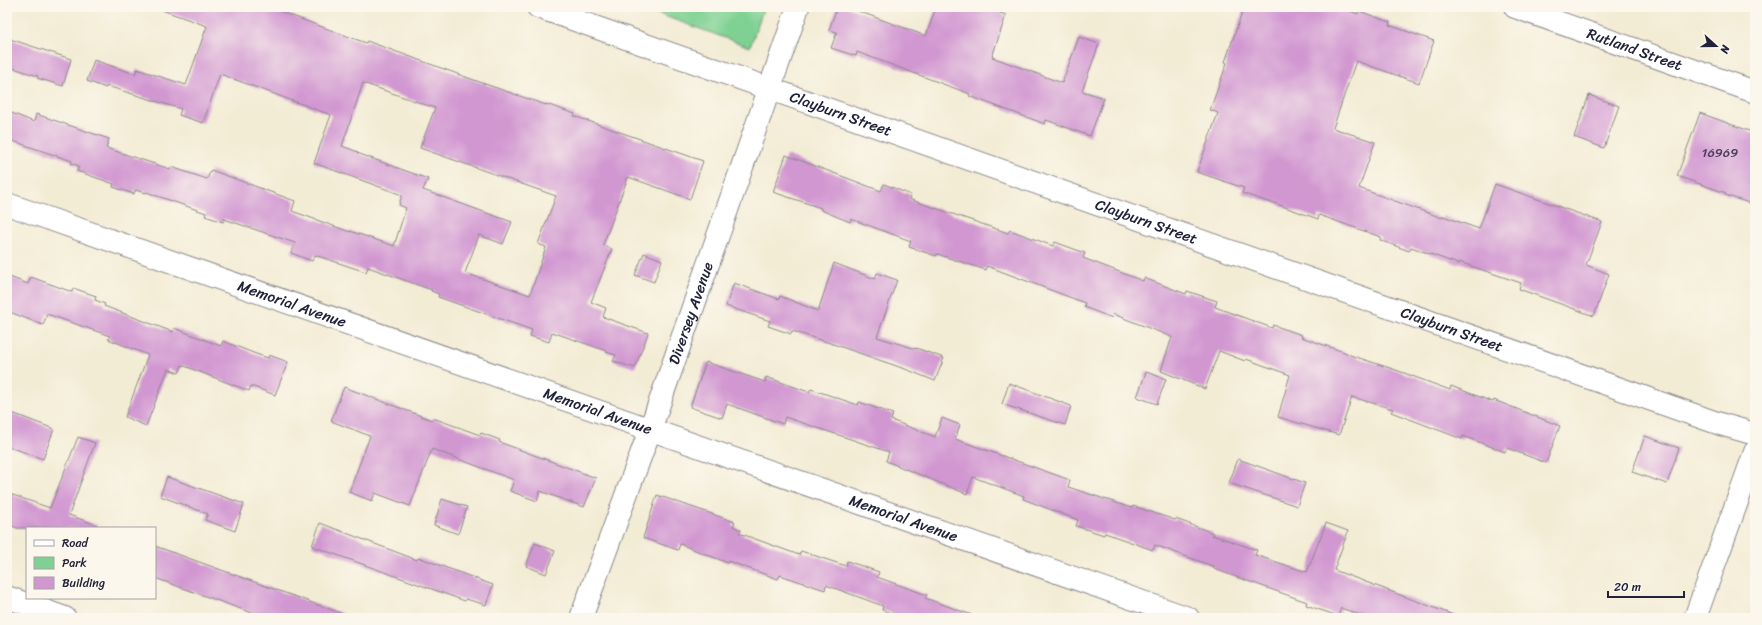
<svg xmlns="http://www.w3.org/2000/svg" width="1762" height="625" font-family="Sriracha,sans-serif">
<style>
.green{fill:#7fd193;stroke:#507a67}
.building{fill:#d197d1;fill-rule:evenodd}
.lines{fill:none;stroke-linecap:round;stroke-linejoin:round}
.minor-casing{stroke:#8a8788;stroke-width:24}
.tertiary-casing{stroke:#8a8788;stroke-width:24}
.minor{stroke:#fff;stroke-width:22}
.tertiary{stroke:#fff;stroke-width:22}
.labels{text-anchor:middle;dominant-baseline:central;stroke-width:4;stroke-linejoin:round;paint-order:stroke}
.number-label{font-size:13px;fill:#4e3f60}
.street-label{font-size:15px;fill:#22223b;stroke:#fbf7ec}
</style>
<rect width="100%" height="100%" fill="#fbf7ec"/>
<filter id="ink" filterUnits="userSpaceOnUse"><feTurbulence type="fractalNoise" baseFrequency=".025" numOctaves="2"/><feDisplacementMap in="SourceGraphic" scale="8" xChannelSelector="R" yChannelSelector="G"/><feConvolveMatrix kernelMatrix="1 2 1 2 8 2 1 2 1" color-interpolation-filters="sRGB"/></filter>
<filter id="wash" filterUnits="userSpaceOnUse"><feTurbulence type="fractalNoise" baseFrequency=".012" numOctaves="4" result="noise"/><feDisplacementMap in="SourceGraphic" scale="16" xChannelSelector="R" yChannelSelector="G"/><feGaussianBlur stdDeviation="0.9" result="paint"/><feColorMatrix in="noise" values="0 0 0 0 0 0 0 0 0 0 0 0 0 0 0 0 0 1.4 0 .05"/><feComposite in="paint" operator="in"/></filter>
<g filter="url(#wash)">
<rect width="100%" height="100%" fill="#f3ecd5"/>
<path class="green" d="M 639,7 L 764,7 L 750,47 Z"/>
<g id="blocks">
<g class="building">
<path d="M 162,7 L 268,7 L 366,43 L 367,41 L 485,84 L 546,105 L 546,104 L 575,114 L 574,116 L 703,161 L 690,199 L 628,177 L 603,245 L 612,249 L 591,302 L 606,308 L 603,317 L 648,333 L 635,368 L 613,361 L 616,355 L 606,352 L 607,351 L 552,332 L 549,342 L 530,336 L 532,330 L 438,297 L 439,294 L 431,291 L 432,290 L 368,267 L 366,272 L 315,255 L 312,261 L 291,253 L 295,243 L 224,219 L 223,222 L 205,216 L 206,213 L 146,192 L 146,193 L 135,190 L 134,194 L 113,187 L 114,184 L 77,171 L 79,166 L 71,163 L 72,161 L 7,139 L 7,111 L 34,122 L 36,114 L 109,139 L 106,148 L 170,169 L 171,167 L 207,179 L 211,170 L 295,201 L 292,211 L 350,232 L 350,231 L 394,246 L 406,208 L 399,205 L 402,195 L 314,163 L 331,115 L 220,74 L 203,123 L 179,115 L 181,109 L 107,86 L 106,88 L 87,81 L 94,60 L 135,74 L 137,69 L 186,85 L 207,26 L 162,10 ZM 363,83 L 435,108 L 420,148 L 556,196 L 538,244 L 546,247 L 530,295 L 465,273 L 479,235 L 503,244 L 512,222 L 423,190 L 428,179 L 357,153 L 358,152 L 342,146 Z"/>
<path d="M 837,7 L 847,7 L 926,36 L 936,7 L 983,7 L 1006,15 L 992,57 L 1062,83 L 1079,37 L 1099,44 L 1082,91 L 1104,98 L 1090,136 L 1046,120 L 1045,124 L 969,96 L 970,94 L 857,52 L 856,56 L 831,48 L 837,32 L 829,30 Z"/>
<path d="M 1244,7 L 1340,7 L 1358,14 L 1359,11 L 1390,22 L 1389,25 L 1434,41 L 1419,83 L 1356,61 L 1333,128 L 1375,142 L 1359,188 L 1442,218 L 1443,216 L 1479,229 L 1495,184 L 1602,222 L 1586,265 L 1609,274 L 1594,316 L 1519,289 L 1521,283 L 1459,262 L 1458,264 L 1411,247 L 1409,251 L 1380,240 L 1381,237 L 1319,215 L 1318,219 L 1271,202 L 1271,203 L 1242,193 L 1244,188 L 1197,172 L 1218,113 L 1210,110 L 1227,63 L 1225,62 Z"/>
<path d="M 7,38 L 71,59 L 63,86 L 37,78 L 38,76 L 7,66 Z"/>
<path d="M 1589,95 L 1619,106 L 1604,148 L 1574,137 Z"/>
<path d="M 1700,113 L 1755,133 L 1755,205 L 1725,195 L 1726,193 L 1677,176 Z"/>
<path d="M 786,155 L 881,191 L 884,184 L 911,195 L 909,199 L 1008,233 L 1010,230 L 1053,246 L 1055,242 L 1085,253 L 1083,258 L 1143,281 L 1144,278 L 1186,294 L 1187,291 L 1217,301 L 1215,307 L 1272,328 L 1273,325 L 1302,335 L 1301,337 L 1347,353 L 1347,354 L 1396,370 L 1450,390 L 1451,386 L 1493,402 L 1494,400 L 1560,426 L 1546,463 L 1507,448 L 1505,452 L 1463,436 L 1462,439 L 1391,412 L 1393,409 L 1352,397 L 1339,435 L 1278,417 L 1290,375 L 1246,359 L 1245,361 L 1219,351 L 1205,389 L 1161,371 L 1172,337 L 1113,314 L 1112,318 L 1084,307 L 1085,303 L 987,266 L 986,270 L 937,254 L 936,256 L 909,247 L 911,241 L 851,219 L 850,222 L 821,210 L 821,208 L 773,192 Z"/>
<path d="M 644,253 L 662,260 L 654,282 L 635,275 Z"/>
<path d="M 834,263 L 875,279 L 877,273 L 897,280 L 877,337 L 916,349 L 916,348 L 944,358 L 935,381 L 908,370 L 833,344 L 792,331 L 791,334 L 768,326 L 770,321 L 726,306 L 734,283 L 779,299 L 780,296 L 818,311 Z"/>
<path d="M 7,276 L 28,284 L 31,277 L 72,292 L 73,288 L 96,296 L 95,300 L 105,304 L 104,306 L 173,332 L 174,328 L 221,346 L 223,341 L 256,354 L 268,358 L 269,355 L 288,362 L 275,395 L 251,386 L 249,391 L 182,365 L 179,373 L 168,369 L 146,426 L 125,417 L 148,355 L 108,339 L 110,336 L 47,314 L 43,325 L 7,311 Z"/>
<path d="M 706,362 L 765,382 L 766,377 L 809,392 L 811,389 L 858,405 L 859,402 L 893,414 L 891,420 L 935,437 L 942,418 L 960,425 L 955,439 L 1070,480 L 1068,487 L 1132,508 L 1133,506 L 1175,520 L 1176,519 L 1213,533 L 1212,535 L 1257,550 L 1255,555 L 1307,572 L 1326,523 L 1348,531 L 1334,570 L 1456,616 L 1456,618 L 1368,618 L 1341,608 L 1338,616 L 1306,605 L 1307,602 L 1214,569 L 1215,567 L 1155,545 L 1153,550 L 1105,533 L 1104,535 L 1076,526 L 1078,520 L 1023,499 L 1024,496 L 973,477 L 967,494 L 886,461 L 889,452 L 785,417 L 783,424 L 727,404 L 722,418 L 690,407 Z"/>
<path d="M 1146,372 L 1166,379 L 1157,404 L 1137,397 Z"/>
<path d="M 1009,383 L 1071,406 L 1065,425 L 1002,404 Z"/>
<path d="M 344,387 L 432,420 L 433,418 L 480,435 L 481,433 L 500,440 L 499,442 L 596,478 L 584,507 L 540,491 L 537,501 L 510,491 L 514,480 L 432,449 L 410,506 L 375,493 L 372,501 L 349,492 L 370,436 L 331,421 Z"/>
<path d="M 7,411 L 54,429 L 43,459 L 7,446 Z"/>
<path d="M 1645,436 L 1679,448 L 1667,484 L 1632,472 Z"/>
<path d="M 78,437 L 95,443 L 69,515 L 97,525 L 97,528 L 17,528 L 7,524 L 7,493 L 50,508 Z"/>
<path d="M 1238,459 L 1305,483 L 1297,506 L 1229,483 Z"/>
<path d="M 167,477 L 244,504 L 235,531 L 205,520 L 208,514 L 160,496 Z"/>
<path d="M 657,495 L 735,522 L 733,526 L 741,530 L 739,533 L 799,555 L 801,551 L 846,566 L 847,561 L 879,572 L 877,577 L 927,595 L 925,598 L 972,615 L 972,618 L 905,618 L 882,610 L 883,606 L 826,585 L 825,590 L 780,575 L 778,579 L 728,561 L 728,563 L 680,544 L 678,550 L 643,538 Z"/>
<path d="M 442,499 L 467,507 L 458,534 L 434,525 Z"/>
<path d="M 320,523 L 417,560 L 418,558 L 423,559 L 493,585 L 486,605 L 466,599 L 465,601 L 312,546 Z"/>
<path d="M 535,543 L 555,551 L 546,574 L 526,566 Z"/>
<path d="M 155,546 L 346,615 L 345,618 L 266,618 L 155,578 Z"/>
</g>
</g>
</g>
<g filter="url(#ink)">
<use href="#blocks" fill-opacity="0" stroke="#8a8788" stroke-width="1"/>
<g class="lines">
<defs>
<g id="minor">
<path id="s1" d="M 538,7 L 1720,424 L 1755,434"/>
<path id="s2" d="M 1515,7 L 1755,92"/>
<path id="s3" d="M 7,204 L 1188,618"/>
<path d="M 7,597 L 65,618"/>
<path id="s4" d="M 581,618 L 650,430 L 798,7"/>
</g>
<path id="tertiary" d="M 1695,618 L 1755,452"/>
</defs>
<use href="#minor" class="minor-casing"/>
<use href="#tertiary" class="tertiary-casing"/>
<use href="#minor" class="minor"/>
<use href="#tertiary" class="tertiary"/>
</g>
</g>
<g class="labels">
<g class="number-label">
<text x="1720" y="152">16969</text>
</g>
<g class="street-label">
<text stroke="none"><textPath href="#s2" startOffset="127">Rutland Street</textPath></text>
<text stroke="none"><textPath href="#s1" startOffset="321">Clayburn Street</textPath></text>
<text stroke="none"><textPath href="#s1" startOffset="645">Clayburn Street</textPath></text>
<text stroke="none"><textPath href="#s3" startOffset="302">Memorial Avenue</textPath></text>
<text stroke="none"><textPath href="#s4" startOffset="324">Diversey Avenue</textPath></text>
<text stroke="none"><textPath href="#s1" startOffset="969">Clayburn Street</textPath></text>
<text stroke="none"><textPath href="#s3" startOffset="626">Memorial Avenue</textPath></text>
<text stroke="none"><textPath href="#s3" startOffset="950">Memorial Avenue</textPath></text>
</g>
</g>
<rect width="1762" height="625" fill="none" stroke="#fbf7ec" stroke-width="24"/>
<rect x="26" y="527" width="130" height="72" fill="#fbf7ec" stroke="#a4a2a5"/>
<rect x="34" y="540" width="20" height="6" fill="#ffffff" stroke="#a4a2a5"/>
<text x="62" y="547" font-size="12" fill="#22223b">Road</text>
<rect x="34" y="557" width="20" height="12" fill="#7fd193" stroke="#a4a2a5"/>
<text x="62" y="567" font-size="12" fill="#22223b">Park</text>
<rect x="34" y="577" width="20" height="12" fill="#d197d1" stroke="#a4a2a5"/>
<text x="62" y="587" font-size="12" fill="#22223b">Building</text>
<g transform="translate(1716 46) rotate(111)" stroke="#fbf7ec" stroke-width="3" paint-order="stroke">
<path d="M0-3L7 15L0 10L-7 15Z" fill="#22223b"/>
<text y="-6" font-size="11" font-weight="bold" text-anchor="middle" fill="#22223b">N</text>
</g>
<path d="M1608 591v6h76v-6" fill="none" stroke="#22223b" stroke-width="2"/>
<text x="1614" y="591" font-size="12" fill="#22223b" stroke="#fbf7ec" stroke-width="3" paint-order="stroke">20 m</text>
</svg>
